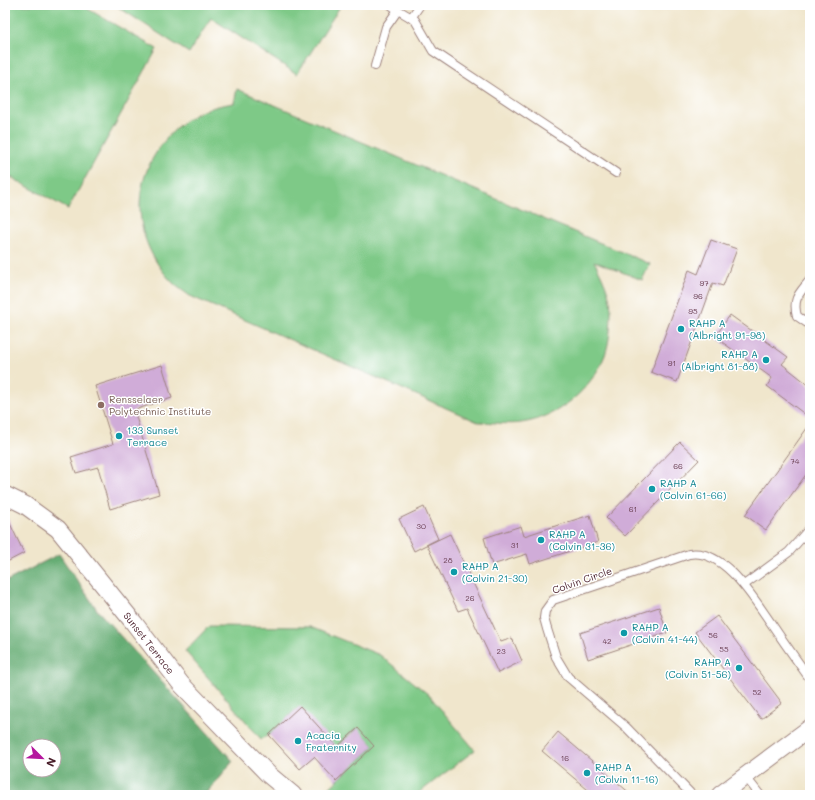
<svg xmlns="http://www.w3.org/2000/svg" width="815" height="800" font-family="Mali,sans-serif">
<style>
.green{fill:#7ec987;stroke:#647459}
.forest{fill:#66ad74;stroke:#586650;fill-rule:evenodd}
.building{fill:#d0acd8}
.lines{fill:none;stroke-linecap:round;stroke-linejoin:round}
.lane-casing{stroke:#9d827c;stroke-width:10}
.street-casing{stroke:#9d827c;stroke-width:19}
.lane{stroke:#fff;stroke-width:8}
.street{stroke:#fff;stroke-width:17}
.culture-dot{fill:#0f9aa8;stroke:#fff;stroke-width:1.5}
.education-dot{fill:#8d6e63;stroke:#fff;stroke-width:1.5}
.labels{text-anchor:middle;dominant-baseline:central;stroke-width:3;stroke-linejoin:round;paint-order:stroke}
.number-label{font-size:8px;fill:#6c4256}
.culture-label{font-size:10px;fill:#0d838f;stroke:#fff;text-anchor:start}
.education-label{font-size:10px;fill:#785e54;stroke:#fff;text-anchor:start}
.street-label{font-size:10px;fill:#4a1f2b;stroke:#fff}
</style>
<rect width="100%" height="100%" fill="#fff"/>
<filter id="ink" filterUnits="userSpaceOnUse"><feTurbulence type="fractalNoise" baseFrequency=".025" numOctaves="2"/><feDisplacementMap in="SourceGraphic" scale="8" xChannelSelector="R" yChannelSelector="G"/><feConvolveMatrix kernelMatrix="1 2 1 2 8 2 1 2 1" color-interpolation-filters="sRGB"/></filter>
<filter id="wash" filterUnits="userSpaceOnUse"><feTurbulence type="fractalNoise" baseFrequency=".012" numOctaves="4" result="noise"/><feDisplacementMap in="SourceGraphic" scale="16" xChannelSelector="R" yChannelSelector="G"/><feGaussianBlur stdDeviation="0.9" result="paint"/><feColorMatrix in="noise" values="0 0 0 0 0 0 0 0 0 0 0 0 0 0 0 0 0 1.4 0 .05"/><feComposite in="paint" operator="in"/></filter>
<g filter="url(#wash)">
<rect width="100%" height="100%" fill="#f0e6cc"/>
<g class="green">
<path d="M 5,5 L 81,5 L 157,49 L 68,209 L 5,174 Z"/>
<path d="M 115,5 L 341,5 L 297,74 L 211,18 L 189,53 Z"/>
<path d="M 237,89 L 650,264 L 642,280 L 594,261 C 602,276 610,292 611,309 C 611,323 610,341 605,355 C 592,389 558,418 521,423 C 507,425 492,422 478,422 L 190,296 C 185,292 178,288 173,283 C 136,245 128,191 160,147 C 169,134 182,122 196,114 C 208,108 221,105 234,103 Z"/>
<path d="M 209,626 L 310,627 L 380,655 L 429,695 L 475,750 L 416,795 L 324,795 L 323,794 L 374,746 L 357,728 L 324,758 L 300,706 L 269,735 L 261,739 L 185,651 Z"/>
</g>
<path class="forest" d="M 59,554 L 98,611 L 233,761 L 205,795 L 5,795 L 5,582 ZM 30,746 L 54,746 L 54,770 L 30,770 Z"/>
<g id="blocks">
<g class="building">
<path d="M 711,240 L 737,249 L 723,286 L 713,283 L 677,382 L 651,372 L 689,270 L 698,274 Z"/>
<path d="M 730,315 L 788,357 L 782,364 L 810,386 L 810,418 L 767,386 L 772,378 L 715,337 Z"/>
<path d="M 162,365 L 172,398 L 134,410 L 159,494 L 110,509 L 98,467 L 76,473 L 71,457 L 113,444 L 95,386 Z"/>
<path d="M 810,424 L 810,469 L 766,530 L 745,515 Z"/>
<path d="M 680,442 L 699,460 L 625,536 L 606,518 Z"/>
<path d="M 424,507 L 438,539 L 414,551 L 399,519 Z"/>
<path d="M 5,513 L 24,553 L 5,563 Z"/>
<path d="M 590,515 L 598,542 L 530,564 L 527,554 L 492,565 L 484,538 L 521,526 L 524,536 Z"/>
<path d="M 450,534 L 501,642 L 512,638 L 522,661 L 498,673 L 467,608 L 458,611 L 427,545 Z"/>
<path d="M 659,607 L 667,633 L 588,659 L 580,633 Z"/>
<path d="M 717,616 L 782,703 L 761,719 L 695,632 Z"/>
<path d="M 300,706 L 337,747 L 358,728 L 374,746 L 336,781 L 314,757 L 300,769 L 269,735 Z"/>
<path d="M 558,732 L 632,795 L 594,795 L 542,751 Z"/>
</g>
</g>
</g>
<g filter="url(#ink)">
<use href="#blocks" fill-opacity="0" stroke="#9d827c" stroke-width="1"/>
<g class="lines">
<defs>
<g id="lane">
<path d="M 398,10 L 415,20 L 433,51 L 616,173"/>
<path d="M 411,18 L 420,5"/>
<path d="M 375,66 L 386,27 L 398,10 L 391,5"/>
<path d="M 810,280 C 800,293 792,298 797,316 L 810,325"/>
<path d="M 744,585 L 789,552 L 810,528"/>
<path d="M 745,776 L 760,795"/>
<path d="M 692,795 L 626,727 L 568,677 L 556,657 L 547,629 L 544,618 L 545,611 L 553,600 L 689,554 C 725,548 755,601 773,626 C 785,644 798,662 810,679"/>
</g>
<g id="street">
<path d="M 5,495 L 25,505 L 58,529 L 134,623 L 181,684 L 269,775 L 293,795"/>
<path d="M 720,795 L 810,728"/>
</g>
</defs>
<use href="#lane" class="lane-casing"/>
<use href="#street" class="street-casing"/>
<use href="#lane" class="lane"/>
<use href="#street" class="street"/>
</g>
</g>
<g class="culture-dot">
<circle cx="681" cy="329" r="4"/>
<circle cx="766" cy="360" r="4"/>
<circle cx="119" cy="436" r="4"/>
<circle cx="652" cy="489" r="4"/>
<circle cx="541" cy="540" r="4"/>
<circle cx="454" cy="572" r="4"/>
<circle cx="624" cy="633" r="4"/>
<circle cx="739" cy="668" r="4"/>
<circle cx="298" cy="741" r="4"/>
<circle cx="587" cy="773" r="4"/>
</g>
<circle class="education-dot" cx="101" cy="405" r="4"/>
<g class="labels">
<g class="number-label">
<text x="704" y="283">97</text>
<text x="698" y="296">96</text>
<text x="693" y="311">95</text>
<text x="672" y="363">91</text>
<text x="795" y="461">74</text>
<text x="678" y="466">66</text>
<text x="633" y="509">61</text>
<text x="421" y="526">30</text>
<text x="515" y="545">31</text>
<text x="448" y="560">28</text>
<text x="470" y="598">26</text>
<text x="713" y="635">56</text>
<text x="607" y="641">42</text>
<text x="724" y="649">55</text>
<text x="501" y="651">23</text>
<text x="757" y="692">52</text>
<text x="565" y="758">16</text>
</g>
<g class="culture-label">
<text x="689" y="323">RAHP A<tspan x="689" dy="12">(Albright 91-98)</tspan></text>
<text x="758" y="354" text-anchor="end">RAHP A<tspan x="758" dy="12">(Albright 81-88)</tspan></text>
<text x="127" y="430">133 Sunset<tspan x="127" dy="12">Terrace</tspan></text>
<text x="660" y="483">RAHP A<tspan x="660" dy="12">(Colvin 61-66)</tspan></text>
<text x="549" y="534">RAHP A<tspan x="549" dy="12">(Colvin 31-36)</tspan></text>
<text x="462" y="566">RAHP A<tspan x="462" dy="12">(Colvin 21-30)</tspan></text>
<text x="632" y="627">RAHP A<tspan x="632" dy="12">(Colvin 41-44)</tspan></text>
<text x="731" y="662" text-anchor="end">RAHP A<tspan x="731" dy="12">(Colvin 51-56)</tspan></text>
<text x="306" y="735">Acacia<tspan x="306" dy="12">Fraternity</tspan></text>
<text x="595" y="767">RAHP A<tspan x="595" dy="12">(Colvin 11-16)</tspan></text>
</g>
<g class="education-label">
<text x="109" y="399">Rensselaer<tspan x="109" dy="12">Polytechnic Institute</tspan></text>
</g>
<g class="street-label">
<text transform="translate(582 580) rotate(-19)">Colvin Circle</text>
<text transform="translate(149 643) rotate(52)">Sunset Terrace</text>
</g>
</g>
<rect width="815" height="800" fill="none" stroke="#fff" stroke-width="20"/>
<g transform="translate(42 758) rotate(114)"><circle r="19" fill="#ffffff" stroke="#b7a5aa"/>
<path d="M0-3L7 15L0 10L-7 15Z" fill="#b5179e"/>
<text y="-6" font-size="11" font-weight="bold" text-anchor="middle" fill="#4a1f2b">N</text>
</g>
</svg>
